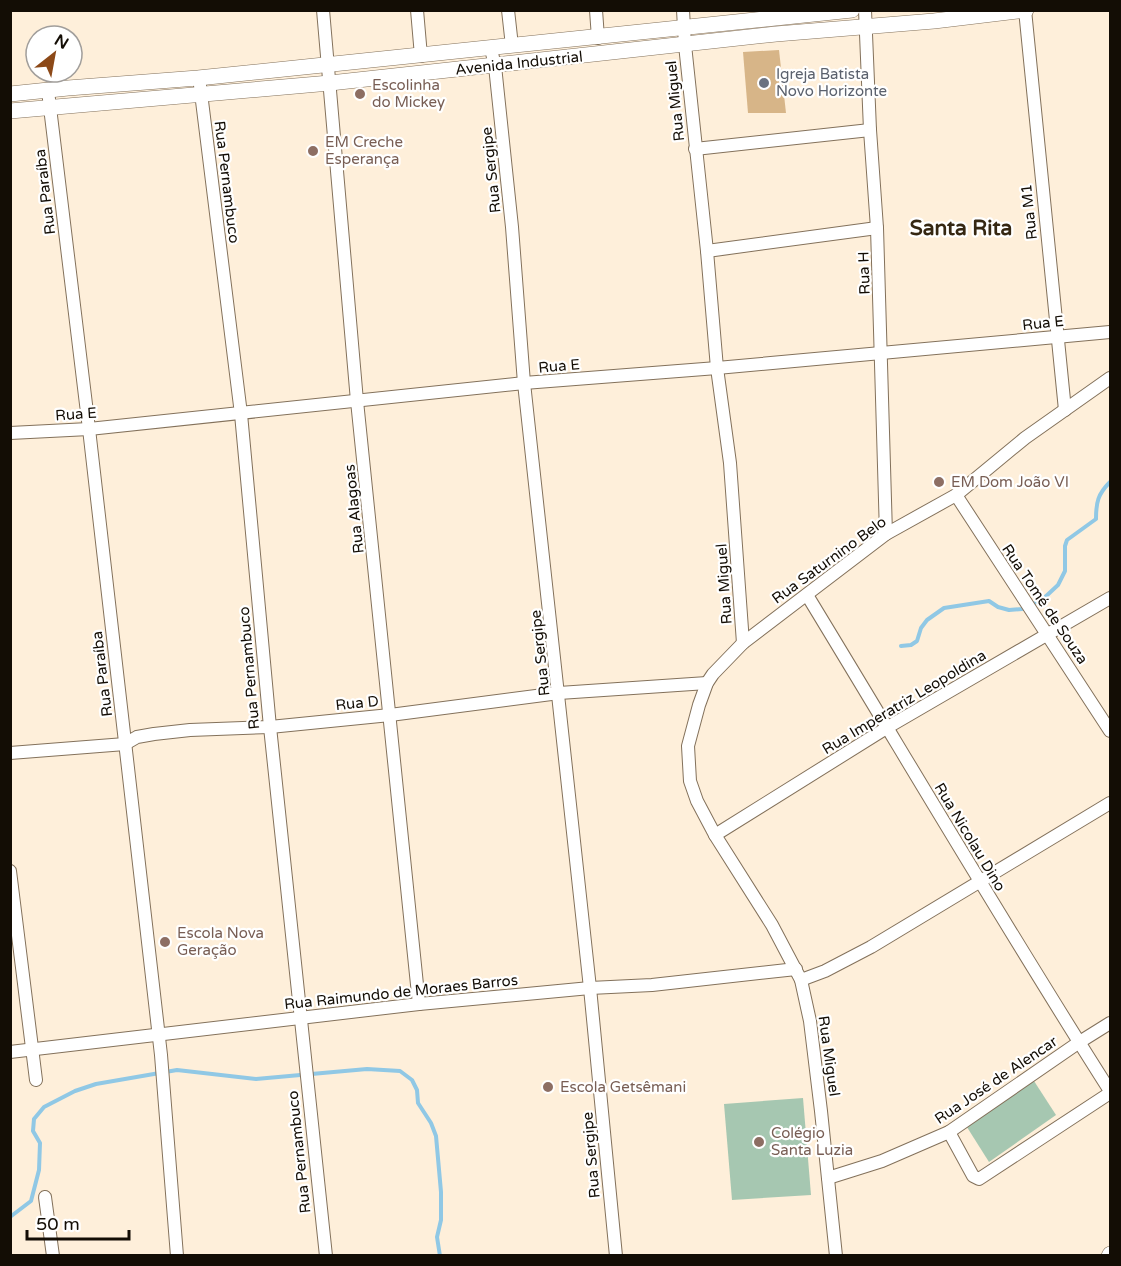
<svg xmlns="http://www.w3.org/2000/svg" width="1121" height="1266" font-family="'Varela Round',sans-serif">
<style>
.green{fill:#a6c7b1}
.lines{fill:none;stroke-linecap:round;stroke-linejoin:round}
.stream{stroke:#90c8e5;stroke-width:4}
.building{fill:#d7b588}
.minor-casing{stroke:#83715b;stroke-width:14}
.tertiary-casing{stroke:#83715b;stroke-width:16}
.minor{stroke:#fff;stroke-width:12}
.tertiary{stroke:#fff;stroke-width:15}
.worship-dot{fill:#6b7280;stroke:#fff;stroke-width:2}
.education-dot{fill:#8d6e63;stroke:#fff;stroke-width:2}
.labels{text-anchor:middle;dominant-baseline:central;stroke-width:4.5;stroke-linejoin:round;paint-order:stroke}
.street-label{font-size:15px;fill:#130d05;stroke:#fff}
.worship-label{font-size:15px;fill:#5b616d;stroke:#fff;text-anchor:start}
.education-label{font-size:15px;fill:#785e54;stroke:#fff;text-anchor:start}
.district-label{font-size:21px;font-weight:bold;fill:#352712;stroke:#fff}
</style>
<rect width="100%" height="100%" fill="#feefda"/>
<g class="green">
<path d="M 1034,1081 L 1056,1115 L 989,1162 L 965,1124 Z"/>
<path d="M 803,1098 L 811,1195 L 732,1200 L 724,1104 Z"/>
</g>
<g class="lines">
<g class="stream">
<path d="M 901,646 L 911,645 L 917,641 L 921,628 L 927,620 L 944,608 L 989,601 L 998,607 L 1009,610 L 1022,609 L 1043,599 L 1058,585 L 1065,571 L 1065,546 L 1067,540 L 1096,519 C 1096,502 1098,494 1110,482"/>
<path d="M 10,1217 L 31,1201 L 39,1170 L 40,1143 L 33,1131 L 34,1119 L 44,1107 L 75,1091 L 96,1084 L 177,1070 L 256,1079 L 367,1069 L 400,1071 L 412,1080 L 417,1090 L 418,1103 L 431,1123 L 436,1136 L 441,1192 L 441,1220 L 437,1237 L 440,1256"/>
</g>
</g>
<path class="building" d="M 779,50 L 786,113 L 748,113 L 743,52 Z"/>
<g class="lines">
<defs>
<g id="minor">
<path d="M 323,10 L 357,401 L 419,1004"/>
<path d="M 417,10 L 421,56"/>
<path d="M 508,10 L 512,46"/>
<path d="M 596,10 L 598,38"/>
<path d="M 683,10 L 685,45 L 707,251 L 717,368 L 730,463 L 743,643"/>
<path d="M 865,10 L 870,130 L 877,228 L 886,534"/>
<path d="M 1025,10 L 1065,410"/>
<path d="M 491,49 L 495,66 L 512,227 L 524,383 L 590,988 L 616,1256"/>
<path d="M 200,85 L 241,414 L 270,727 L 326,1256"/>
<path d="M 48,91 L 89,429 L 161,1055 L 177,1256"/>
<path d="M 695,149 L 870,130"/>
<path d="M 707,251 L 877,228"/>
<path d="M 10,433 L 89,429 L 524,383 L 717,368 L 1110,332"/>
<path d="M 956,495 L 1110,731"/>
<path d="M 807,595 C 908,761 1006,928 1110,1091"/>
<path d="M 10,753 L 125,744 L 137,737 L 154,734 L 190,730 L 270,727 L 390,715 L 559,693 L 707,683"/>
<path d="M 715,835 L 888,727 L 1110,598"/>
<path d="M 10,871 L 36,1080"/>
<path d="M 801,980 L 825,971 L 871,947 L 1110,803"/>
<path d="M 10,1052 L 419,1004 L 590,988 L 652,985 L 796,969"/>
<path d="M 949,1132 L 973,1176 L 979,1179 L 1110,1093"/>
<path d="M 828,1178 L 882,1161 L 949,1132 L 1078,1043 L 1110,1023"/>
<path d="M 45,1197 L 53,1256"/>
<path d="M 836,1256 L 821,1111 L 810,1021 L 801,980 L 772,925 L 715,835 L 697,801 L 690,781 L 688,746 L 699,705 L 707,683 L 713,674 L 743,643 L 886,534 L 956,495 L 1025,438 L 1110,378"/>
</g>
<g id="tertiary">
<path d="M 10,94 L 68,88 L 198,78 L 852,10"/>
<path d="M 10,111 L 330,83 L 776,34 L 934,21 L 1026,10"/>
<path d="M 1109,1256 L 1110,1254"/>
</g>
</defs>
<use href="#minor" class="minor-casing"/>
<use href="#tertiary" class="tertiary-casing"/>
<use href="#minor" class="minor"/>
<use href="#tertiary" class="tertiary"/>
</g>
<circle class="worship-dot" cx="764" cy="83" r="6"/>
<g class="education-dot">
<circle cx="360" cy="94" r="6"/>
<circle cx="313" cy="151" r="6"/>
<circle cx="939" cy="482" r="6"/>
<circle cx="165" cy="942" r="6"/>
<circle cx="548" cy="1087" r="6"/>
<circle cx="759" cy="1142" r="6"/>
</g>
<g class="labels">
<g class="street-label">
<text transform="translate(519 63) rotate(-6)">Avenida Industrial</text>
<text transform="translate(675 101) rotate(-96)">Rua Miguel</text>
<text transform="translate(491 170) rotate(-96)">Rua Sergipe</text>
<text transform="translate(227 182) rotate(83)">Rua Pernambuco</text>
<text transform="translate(45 192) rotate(-97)">Rua Paraíba</text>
<text transform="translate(1029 212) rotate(-96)">Rua M1</text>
<text transform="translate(864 273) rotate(-92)">Rua H</text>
<text transform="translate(1043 323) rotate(-6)">Rua E</text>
<text transform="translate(559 366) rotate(-5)">Rua E</text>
<text transform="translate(76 414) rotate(-4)">Rua E</text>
<text transform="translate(354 509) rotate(-96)">Rua Alagoas</text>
<text transform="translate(829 560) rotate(-36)">Rua Saturnino Belo</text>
<text transform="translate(724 584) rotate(-94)">Rua Miguel</text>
<text transform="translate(1045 604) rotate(56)">Rua Tomé de Souza</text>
<text transform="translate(540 653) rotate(-96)">Rua Sergipe</text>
<text transform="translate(249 668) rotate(-95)">Rua Pernambuco</text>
<text transform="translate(102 674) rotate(-97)">Rua Paraíba</text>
<text transform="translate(904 702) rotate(-31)">Rua Imperatriz Leopoldina</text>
<text transform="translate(357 703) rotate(-6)">Rua D</text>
<text transform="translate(970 837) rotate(59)">Rua Nicolau Dino</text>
<text transform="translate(401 992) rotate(-6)">Rua Raimundo de Moraes Barros</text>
<text transform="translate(829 1056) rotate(82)">Rua Miguel</text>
<text transform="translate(996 1080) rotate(-34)">Rua José de Alencar</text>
<text transform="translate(299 1152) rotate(-96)">Rua Pernambuco</text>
<text transform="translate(591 1155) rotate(-95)">Rua Sergipe</text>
</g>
<g class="worship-label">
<text x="776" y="74">Igreja Batista<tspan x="776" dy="17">Novo Horizonte</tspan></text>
</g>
<g class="education-label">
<text x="372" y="85">Escolinha<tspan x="372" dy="17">do Mickey</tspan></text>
<text x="325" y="142">EM Creche<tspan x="325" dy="17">Esperança</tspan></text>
<text x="951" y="482">EM Dom João VI</text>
<text x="177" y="933">Escola Nova<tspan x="177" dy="17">Geração</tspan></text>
<text x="560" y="1087">Escola Getsêmani</text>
<text x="771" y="1133">Colégio<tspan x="771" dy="17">Santa Luzia</tspan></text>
</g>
<g class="district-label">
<text x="961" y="228">Santa Rita</text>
</g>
</g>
<rect width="1121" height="1266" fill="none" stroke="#130d05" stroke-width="24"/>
<g transform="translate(54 54) rotate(31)"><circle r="28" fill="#ffffff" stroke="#a19e9b" stroke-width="1.5"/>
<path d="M0-4.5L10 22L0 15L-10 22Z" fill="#8c4918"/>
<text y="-9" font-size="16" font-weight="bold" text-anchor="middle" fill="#130d05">N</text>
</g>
<path d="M27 1230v9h102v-9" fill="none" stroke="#130d05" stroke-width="3"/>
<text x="36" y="1230" font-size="18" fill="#130d05" stroke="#ffffff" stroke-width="4.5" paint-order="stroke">50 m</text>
</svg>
